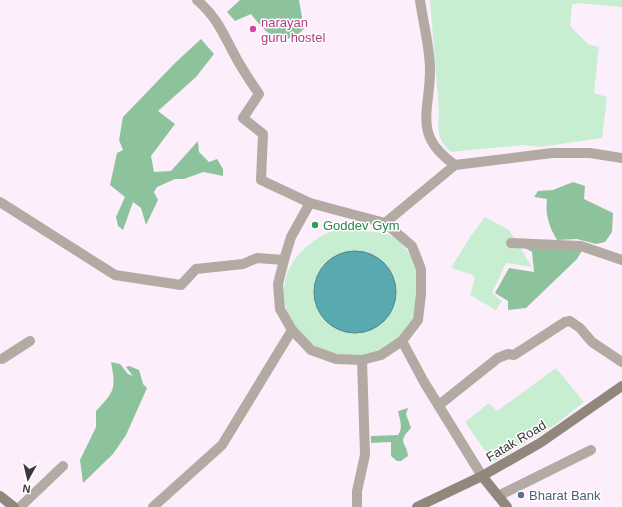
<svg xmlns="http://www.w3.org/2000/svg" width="622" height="507" font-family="Arial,sans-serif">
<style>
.green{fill:#c8eed2}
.forest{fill:#8dc39c}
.water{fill:#58a9b0;stroke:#50868e}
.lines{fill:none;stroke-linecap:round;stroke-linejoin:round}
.street{stroke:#b2aaa3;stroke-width:10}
.secondary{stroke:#92877d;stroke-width:10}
.hotel-dot{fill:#d1479c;stroke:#fff;stroke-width:1.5}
.leisure-dot{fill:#2e9e5b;stroke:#fff;stroke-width:1.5}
.service-dot{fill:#5c6f8a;stroke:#fff;stroke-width:1.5}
.labels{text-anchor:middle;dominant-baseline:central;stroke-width:3;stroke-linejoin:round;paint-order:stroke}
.hotel-label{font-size:13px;fill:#b23c85;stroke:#fff;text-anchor:start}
.leisure-label{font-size:13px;fill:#27864d;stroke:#fff;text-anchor:start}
.street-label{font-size:13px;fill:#3d363d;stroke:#fff}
.service-label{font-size:13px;fill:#4e5e75;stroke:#fff;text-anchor:start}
</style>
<rect width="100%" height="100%" fill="#fdeefc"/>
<g class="green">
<path d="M 430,0 L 622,0 L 622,7 L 577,3 L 572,5 L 570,26 L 588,44 L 599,47 L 594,93 L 607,97 L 602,138 L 540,147 L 523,145 L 451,152 C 436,138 438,130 439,111 Z"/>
<path d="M 485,217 L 509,230 L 532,267 L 506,263 L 492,293 L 502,301 L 496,310 L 470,295 L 475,278 L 473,275 L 451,268 L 470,237 Z"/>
<path d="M 351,230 C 362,231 386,231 395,238 C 440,273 417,353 360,357 C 300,362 256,292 305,248 C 312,242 321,235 330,232 C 336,230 344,230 351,230 Z"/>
<path d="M 556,368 L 584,402 L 555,425 L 493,462 L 465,422 L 489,403 L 497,411 Z"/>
</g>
<g class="forest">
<path d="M 240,0 L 299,0 L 304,29 C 281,51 266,33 251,14 L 235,21 L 227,12 Z"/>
<path d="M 201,39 L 214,54 L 196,77 L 158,111 L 175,124 L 151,156 L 154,172 L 171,171 L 198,141 L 199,152 L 209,162 L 217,159 L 223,169 L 223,176 L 203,172 L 184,179 L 175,179 L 157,187 L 154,192 L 158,200 L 146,225 L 141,208 L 133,202 L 123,230 L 118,226 L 116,217 L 125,197 L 110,185 L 117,153 L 123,150 L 119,140 L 123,117 L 176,62 Z"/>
<path d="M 573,182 L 585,186 L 584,199 L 613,213 L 612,232 L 605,242 L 596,244 L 577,239 L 557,240 C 549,227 545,214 547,199 L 534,197 L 538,191 L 553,190 Z"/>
<path d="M 525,248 L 583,249 L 577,259 L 526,308 L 508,310 L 508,301 L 495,293 L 509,268 L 534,272 L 532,252 Z"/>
<path d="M 111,362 L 120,364 L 128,374 L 133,376 L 126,367 L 129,366 L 139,370 L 143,384 L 147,388 L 126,435 L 113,454 L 83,483 L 80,460 L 96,427 L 96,411 C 115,391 116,389 111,362 Z"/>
<path d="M 408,408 L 406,414 L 411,428 C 396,443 407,442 408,456 L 401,461 L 397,461 L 391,456 L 391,442 L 371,443 L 371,436 L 398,435 C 404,427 399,418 398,411 Z"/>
</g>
<circle class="water" cx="355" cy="292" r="41"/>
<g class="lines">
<g class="street">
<path d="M 197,0 C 220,20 224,37 239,63 C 245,73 252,84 259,94 L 243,118 L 263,134 L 261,180 L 310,203"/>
<path d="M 420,0 C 423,23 430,47 430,70 C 430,112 412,135 455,165"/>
<path d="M 0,202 L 115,275 L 181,285 L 196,269 L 243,264 L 257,258 L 284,260"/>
<path d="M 310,203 L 385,223 L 412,246 L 421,269 L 421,294 L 418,320 L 402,341 L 381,355 L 362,360 L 336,359 L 311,350 L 292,330 L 280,309 L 278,284 L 284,260 L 291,237 Z"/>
<path d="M 385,223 L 455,165 L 552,153 L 590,153 L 622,158"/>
<path d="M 511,243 L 581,246 L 622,260"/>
<path d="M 402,341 L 424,382 L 482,476"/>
<path d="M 2,359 L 30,341"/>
<path d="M 439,405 L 498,358 L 508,354 L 514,355 L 565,322 L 570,321 L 580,328 L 592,342 L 622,362"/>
<path d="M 498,496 L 591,450"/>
<path d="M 20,507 L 63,466"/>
<path d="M 153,507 L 222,445 L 292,330"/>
<path d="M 357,507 L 357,491 L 365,455 L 362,360"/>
</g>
<g class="secondary">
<path d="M 482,476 L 507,507"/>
<path d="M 0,496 L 14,507"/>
<path d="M 417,507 L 482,476 L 540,443 L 622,386"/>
</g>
</g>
<circle class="hotel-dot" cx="253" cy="29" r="4"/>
<circle class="leisure-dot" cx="315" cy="225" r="4"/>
<circle class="service-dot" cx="521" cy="495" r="4"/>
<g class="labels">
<g class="hotel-label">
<text x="261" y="22">narayan<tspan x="261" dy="15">guru hostel</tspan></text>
</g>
<g class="leisure-label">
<text x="323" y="225">Goddev Gym</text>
</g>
<g class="street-label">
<text transform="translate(516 441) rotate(-31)">Fatak Road</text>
</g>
<g class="service-label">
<text x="529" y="495">Bharat Bank</text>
</g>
</g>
<g transform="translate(28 479) rotate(188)" stroke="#ffffff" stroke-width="3" paint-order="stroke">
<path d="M0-3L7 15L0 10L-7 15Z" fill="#3d363d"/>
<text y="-6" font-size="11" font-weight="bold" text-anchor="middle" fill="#3d363d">N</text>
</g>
</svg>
